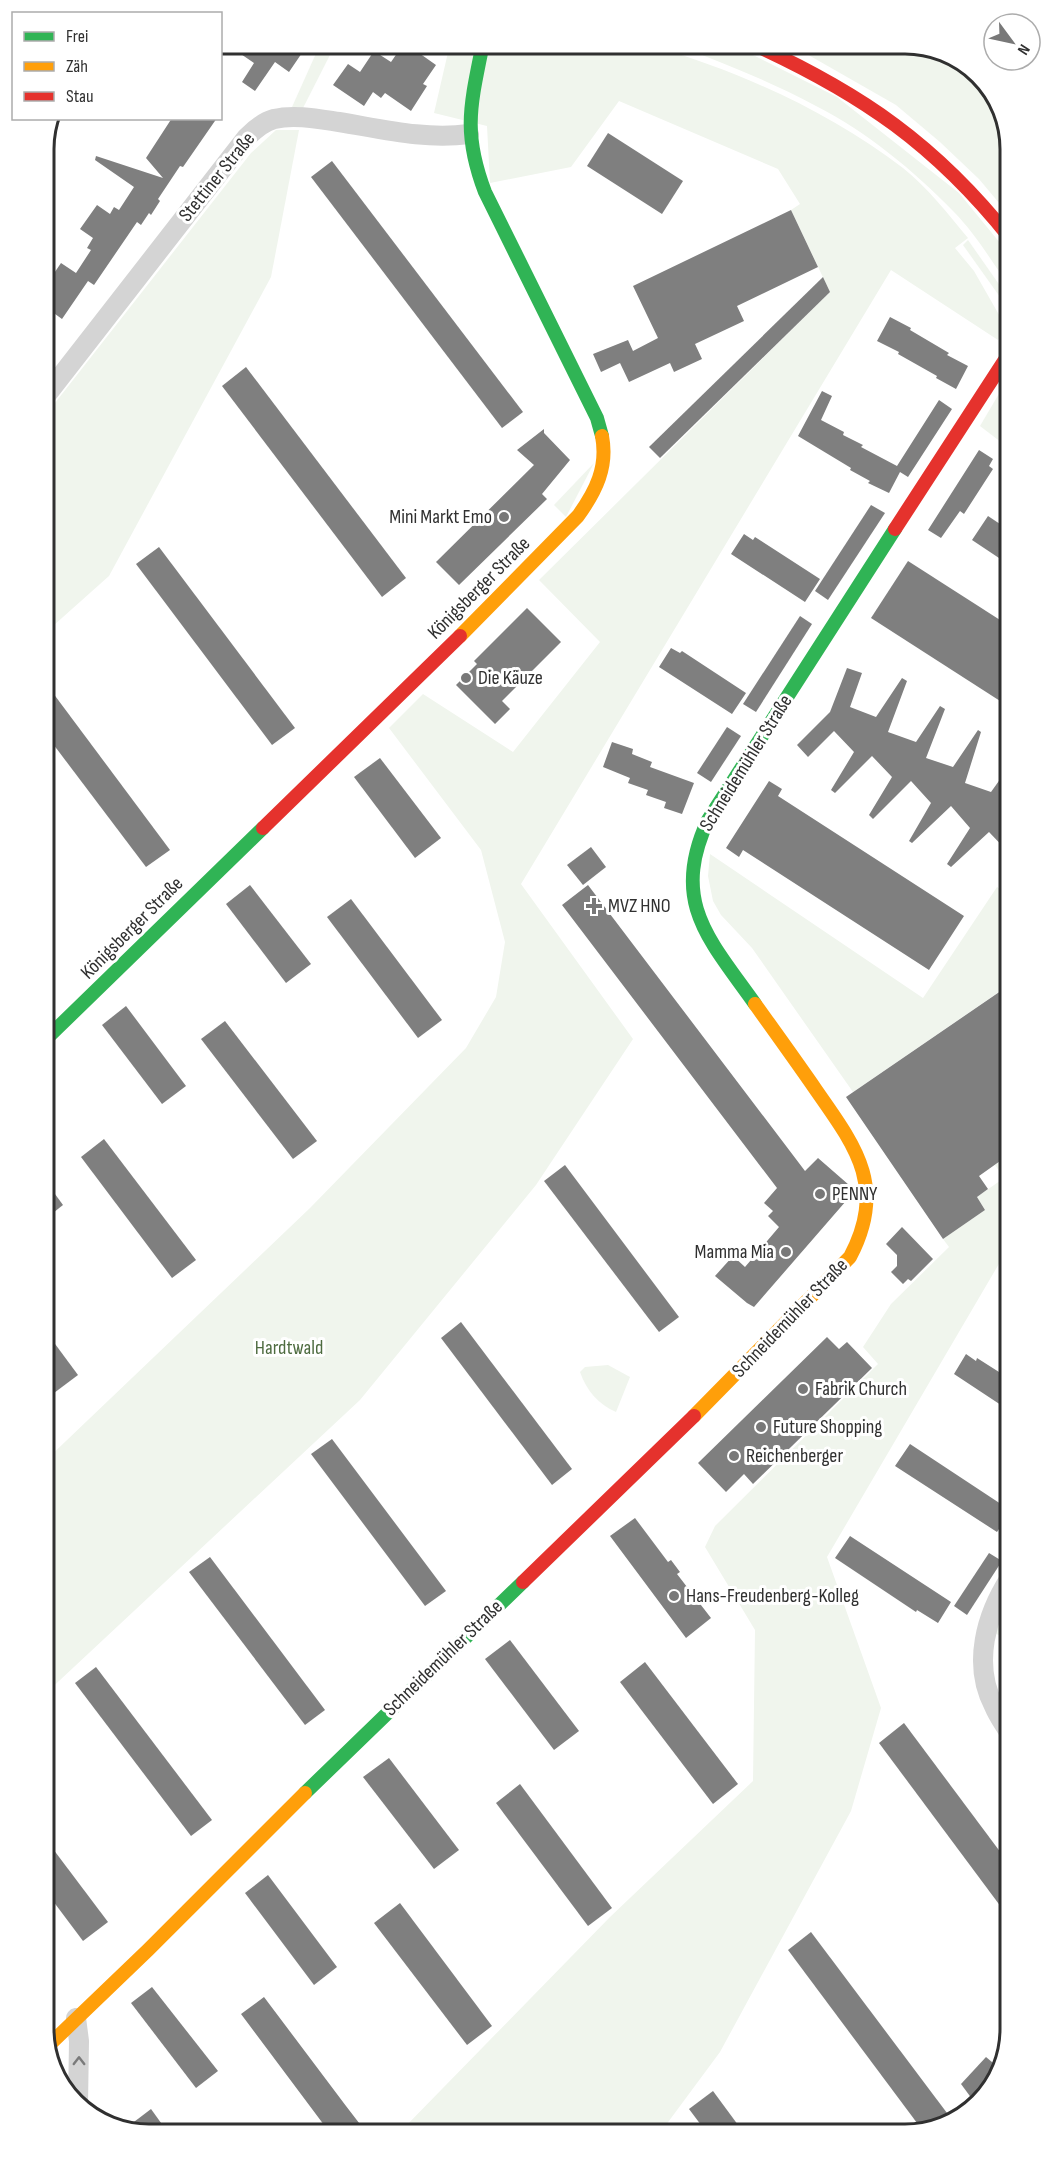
<svg xmlns="http://www.w3.org/2000/svg" width="1054" height="2178" font-family="'Sofia Sans Condensed',sans-serif">
<style>
.green{fill:#f0f5ed}
.building{fill:#7f7f7f}
.lines{fill:none;stroke-linecap:round;stroke-linejoin:round}
.street{stroke:#d4d4d4;stroke-width:20}
.fast{stroke:#30b455;stroke-width:14}
.slow{stroke:#ff9f0a;stroke-width:14}
.jam{stroke:#e5322d;stroke-width:14}
.oneway{stroke:#7a7a7a}
.poi-dot{fill:#787878;stroke:#fff;stroke-width:2}
.labels{text-anchor:middle;dominant-baseline:central;stroke-width:6;stroke-linejoin:round;paint-order:stroke}
.street-label{font-size:20px;fill:#303030;stroke:#fff}
.poi-label{font-size:20px;fill:#303030;stroke:#fff;text-anchor:start}
.park-label{font-size:20px;fill:#4d6b3f;stroke:#fff}
.rim{fill:none;stroke:#303030;stroke-width:3}
</style>
<rect width="100%" height="100%" fill="#fff"/>
<g class="green">
<path d="M 913,44 L 969,65 L 1003,109 L 1010,149 L 1010,216 L 979,179 L 940,142 L 896,105 L 791,45 Z"/>
<path d="M 653,46 C 741,72 830,112 903,168 C 928,188 948,214 968,238 L 955,248 L 974,271 L 1006,327 L 998,340 L 891,270 L 521,884 L 633,1039 L 536,1185 L 360,1400 L 44,1695 L 44,1462 L 310,1208 L 466,1048 L 496,997 L 505,942 L 481,850 L 389,728 L 423,694 L 513,752 L 600,642 L 539,580 L 830,292 L 791,210 L 800,204 L 778,169 L 619,101 L 571,167 L 490,183 L 487,126 L 434,113 L 449,48 Z"/>
<path d="M 679,46 L 728,46 L 755,56 L 837,97 L 959,193 L 1005,249 L 1010,258 L 1010,287 C 992,262 975,233 953,211 C 913,170 867,132 816,106 C 772,82 725,64 679,46 Z"/>
<path d="M 318,49 L 333,49 L 303,108 L 292,107 Z"/>
<path d="M 276,130 L 299,130 L 271,277 L 109,576 L 44,634 L 44,417 L 251,153 Z"/>
<path d="M 968,240 L 1010,300 L 1010,311 L 963,245 Z"/>
<path d="M 1010,389 L 1010,449 L 980,426 L 1000,392 Z"/>
<path d="M 594,463 L 566,517 L 554,505 Z"/>
<path d="M 710,854 L 923,998 L 997,887 L 1010,895 L 1010,986 L 1009,985 L 853,1092 L 752,948 L 721,915 L 713,901 L 708,876 Z"/>
<path d="M 1010,1154 L 1010,1245 L 827,1557 L 881,1708 L 851,1811 L 720,2052 L 663,2129 L 400,2132 L 610,1917 L 753,1781 L 755,1630 L 705,1547 L 715,1526 L 878,1364 L 863,1347 L 891,1304 L 949,1247 L 943,1239 L 985,1210 L 977,1197 L 1004,1178 L 995,1165 Z"/>
<path d="M 608,1365 L 630,1377 L 616,1412 C 599,1405 586,1390 580,1372 L 585,1367 Z"/>
<path d="M 1010,1595 L 1010,1631 L 1005,1639 L 995,1633 L 1000,1616 Z"/>
</g>
<g class="building">
<path d="M 422,48 L 419,53 L 436,65 L 423,84 L 427,86 L 411,111 L 385,93 L 381,98 L 373,92 L 364,106 L 333,85 L 348,64 L 360,72 L 374,51 L 391,62 L 400,49 Z"/>
<path d="M 235,50 L 304,50 L 289,72 L 275,62 L 255,91 L 242,82 L 254,63 Z"/>
<path d="M 172,118 L 217,118 L 183,167 L 180,166 L 158,199 L 160,201 L 151,215 L 149,213 L 141,225 L 137,222 L 94,285 L 88,281 L 62,319 L 44,306 L 44,288 L 61,263 L 76,273 L 91,250 L 87,248 L 93,238 L 80,229 L 97,205 L 110,214 L 114,207 L 119,210 L 134,187 L 95,160 L 96,156 L 163,178 L 146,158 Z"/>
<path d="M 608,133 L 683,181 L 662,214 L 587,166 Z"/>
<path d="M 332,161 L 523,412 L 502,428 L 311,177 Z"/>
<path d="M 791,210 L 818,267 L 737,306 L 744,321 L 695,344 L 702,359 L 674,372 L 670,363 L 629,382 L 620,363 L 601,372 L 593,354 L 628,340 L 633,351 L 658,338 L 633,286 Z"/>
<path d="M 823,277 L 830,292 L 660,458 L 649,447 Z"/>
<path d="M 890,317 L 911,328 L 910,330 L 949,353 L 947,355 L 968,366 L 956,389 L 936,378 L 937,376 L 898,354 L 899,352 L 877,341 Z"/>
<path d="M 246,367 L 406,578 L 382,597 L 222,386 Z"/>
<path d="M 822,391 L 832,396 L 821,420 L 844,432 L 843,435 L 863,445 L 861,447 L 897,466 L 939,400 L 952,409 L 908,477 L 900,472 L 889,493 L 868,483 L 870,481 L 850,470 L 851,468 L 798,436 Z"/>
<path d="M 544,429 L 544,433 L 570,460 L 542,494 L 547,499 L 459,585 L 436,562 L 534,465 L 517,450 Z"/>
<path d="M 979,450 L 993,459 L 989,466 L 993,469 L 964,514 L 960,511 L 941,538 L 928,530 Z"/>
<path d="M 871,505 L 885,513 L 828,600 L 815,591 Z"/>
<path d="M 1011,507 L 1011,566 L 972,540 L 988,516 L 1000,524 Z"/>
<path d="M 744,534 L 753,540 L 755,537 L 820,579 L 805,602 L 731,554 Z"/>
<path d="M 159,547 L 295,728 L 272,745 L 136,564 Z"/>
<path d="M 908,561 L 1011,627 L 1011,708 L 871,618 Z"/>
<path d="M 527,608 L 561,642 L 502,701 L 510,709 L 495,724 L 456,685 L 477,664 L 474,661 Z"/>
<path d="M 800,616 L 812,624 L 756,712 L 743,704 Z"/>
<path d="M 671,648 L 680,653 L 682,651 L 746,693 L 732,714 L 659,667 Z"/>
<path d="M 847,668 L 862,673 L 850,707 L 876,717 L 902,678 L 907,681 L 888,732 L 916,742 L 940,706 L 945,709 L 926,758 L 953,767 L 978,730 L 981,732 L 965,783 L 991,792 L 1011,764 L 1011,789 L 1004,807 L 1011,809 L 1011,855 L 989,832 L 951,867 L 947,864 L 970,828 L 951,806 L 912,843 L 909,841 L 931,803 L 911,781 L 873,819 L 869,815 L 892,777 L 872,756 L 835,793 L 831,790 L 854,752 L 834,731 L 808,757 L 797,745 L 830,712 Z"/>
<path d="M 44,681 L 170,850 L 146,867 L 44,732 Z"/>
<path d="M 727,727 L 741,736 L 711,782 L 697,773 Z"/>
<path d="M 612,742 L 633,749 L 632,754 L 652,762 L 650,767 L 694,783 L 682,814 L 664,808 L 666,802 L 646,795 L 648,790 L 628,783 L 630,778 L 603,767 Z"/>
<path d="M 380,758 L 441,838 L 415,858 L 354,777 Z"/>
<path d="M 769,781 L 782,789 L 778,796 L 964,916 L 929,970 L 743,850 L 739,857 L 726,848 Z"/>
<path d="M 591,847 L 606,867 L 583,885 L 567,865 Z"/>
<path d="M 250,885 L 311,964 L 286,983 L 226,904 Z"/>
<path d="M 588,885 L 805,1171 L 818,1158 L 849,1185 L 849,1188 L 842,1196 L 846,1201 L 754,1307 L 747,1303 L 715,1276 L 733,1256 L 745,1267 L 779,1227 L 768,1216 L 773,1211 L 764,1203 L 777,1188 L 562,905 Z"/>
<path d="M 351,899 L 442,1020 L 418,1038 L 327,917 Z"/>
<path d="M 1011,984 L 1010,1154 L 979,1176 L 988,1189 L 977,1197 L 985,1210 L 943,1239 L 846,1097 Z"/>
<path d="M 126,1006 L 186,1086 L 162,1104 L 102,1025 Z"/>
<path d="M 225,1021 L 317,1141 L 293,1159 L 201,1039 Z"/>
<path d="M 104,1139 L 196,1260 L 172,1278 L 81,1157 Z"/>
<path d="M 565,1165 L 679,1317 L 659,1332 L 544,1181 Z"/>
<path d="M 44,1179 L 63,1205 L 44,1220 Z"/>
<path d="M 902,1227 L 933,1259 L 911,1281 L 908,1279 L 903,1284 L 891,1272 L 897,1266 L 897,1255 L 886,1244 Z"/>
<path d="M 461,1322 L 572,1469 L 552,1485 L 441,1338 Z"/>
<path d="M 44,1329 L 78,1375 L 54,1393 L 44,1379 Z"/>
<path d="M 827,1337 L 839,1349 L 847,1342 L 872,1368 L 753,1484 L 744,1474 L 726,1492 L 698,1463 Z"/>
<path d="M 966,1354 L 976,1361 L 977,1358 L 1010,1379 L 1010,1411 L 954,1374 Z"/>
<path d="M 332,1439 L 446,1591 L 425,1606 L 311,1454 Z"/>
<path d="M 910,1444 L 1010,1510 L 1010,1532 L 1001,1526 L 997,1532 L 895,1466 Z"/>
<path d="M 635,1518 L 668,1562 L 671,1560 L 680,1572 L 677,1574 L 711,1618 L 686,1638 L 610,1536 Z"/>
<path d="M 850,1536 L 951,1602 L 938,1623 L 917,1610 L 916,1612 L 835,1558 Z"/>
<path d="M 989,1553 L 1002,1561 L 967,1615 L 954,1606 Z"/>
<path d="M 210,1557 L 325,1710 L 305,1725 L 189,1572 Z"/>
<path d="M 510,1640 L 579,1731 L 554,1750 L 485,1659 Z"/>
<path d="M 645,1662 L 738,1784 L 713,1804 L 620,1682 Z"/>
<path d="M 96,1667 L 212,1820 L 191,1836 L 75,1683 Z"/>
<path d="M 904,1723 L 1010,1865 L 1010,1919 L 879,1743 Z"/>
<path d="M 389,1758 L 459,1850 L 434,1869 L 363,1777 Z"/>
<path d="M 520,1784 L 612,1908 L 588,1926 L 496,1803 Z"/>
<path d="M 44,1837 L 108,1922 L 83,1941 L 44,1889 Z"/>
<path d="M 268,1875 L 337,1967 L 314,1985 L 245,1893 Z"/>
<path d="M 400,1903 L 492,2026 L 467,2045 L 374,1923 Z"/>
<path d="M 811,1932 L 950,2117 L 938,2127 L 920,2127 L 788,1950 Z"/>
<path d="M 152,1987 L 218,2071 L 196,2088 L 131,2003 Z"/>
<path d="M 264,1997 L 346,2106 L 366,2132 L 330,2133 L 241,2014 Z"/>
<path d="M 986,2057 L 999,2068 L 993,2088 L 975,2103 L 961,2084 Z"/>
<path d="M 713,2091 L 741,2129 L 704,2129 L 689,2109 Z"/>
<path d="M 151,2109 L 169,2134 L 142,2134 L 126,2128 Z"/>
</g>
<g class="lines">
<g class="street">
<path d="M 44,398 L 247,137 C 255,129 263,122 274,119 C 294,114 319,119 339,122 C 382,129 425,140 469,134"/>
<path d="M 1010,1734 C 1005,1725 998,1716 994,1706 C 972,1664 986,1615 1010,1578"/>
<path d="M 76,2018 L 79,2041 L 78,2104"/>
</g>
<g class="fast">
<path d="M 482,48 C 470,107 463,134 485,192 L 597,418 L 602,436"/>
<path d="M 755,1004 C 709,939 670,902 708,820 L 895,529"/>
<path d="M 44,1041 L 263,828"/>
<path d="M 305,1793 L 523,1582"/>
</g>
<g class="slow">
<path d="M 460,636 L 578,516 C 596,491 608,467 602,436"/>
<path d="M 694,1416 L 850,1257 C 887,1187 856,1147 816,1090 C 796,1061 775,1032 755,1004"/>
<path d="M 47,2047 L 148,1950 L 305,1793"/>
</g>
<g class="jam">
<path d="M 755,45 C 862,94 936,145 1010,238"/>
<path d="M 895,529 L 1010,352"/>
<path d="M 263,828 L 460,636"/>
<path d="M 523,1582 L 694,1416"/>
</g>
</g>
<defs><path id="oneway-chevron" d="M-2-3.5L2.5 0L-2 3.5" fill="none" stroke-width="1.6" stroke-linecap="round" stroke-linejoin="round" transform="scale(1.5)"/></defs>
<use class="oneway" href="#oneway-chevron" transform="translate(79 2061) rotate(-90)"/>
<g class="poi-dot">
<circle cx="504" cy="517" r="6"/>
<circle cx="466" cy="678" r="6"/>
<path d="M591 897h6v6h6v6h-6v6h-6v-6h-6v-6h6z"/>
<circle cx="820" cy="1194" r="6"/>
<circle cx="786" cy="1252" r="6"/>
<circle cx="803" cy="1389" r="6"/>
<circle cx="761" cy="1427" r="6"/>
<circle cx="734" cy="1456" r="6"/>
<circle cx="674" cy="1596" r="6"/>
</g>
<g class="labels">
<g class="street-label">
<text transform="translate(217 177) rotate(-51)">Stettiner Straße</text>
<text transform="translate(479 588) rotate(-45)">Königsberger Straße</text>
<text transform="translate(746 763) rotate(-58)">Schneidemühler Straße</text>
<text transform="translate(132 928) rotate(-45)">Königsberger Straße</text>
<text transform="translate(790 1318) rotate(-46)">Schneidemühler Straße</text>
<text transform="translate(443 1658) rotate(-44)">Schneidemühler Straße</text>
</g>
<g class="poi-label">
<text x="492" y="517" text-anchor="end">Mini Markt Emo</text>
<text x="478" y="678">Die Käuze</text>
<text x="608" y="906">MVZ HNO</text>
<text x="832" y="1194">PENNY</text>
<text x="774" y="1252" text-anchor="end">Mamma Mia</text>
<text x="815" y="1389">Fabrik Church</text>
<text x="773" y="1427">Future Shopping</text>
<text x="746" y="1456">Reichenberger</text>
<text x="686" y="1596">Hans-Freudenberg-Kolleg</text>
</g>
<g class="park-label">
<text x="289" y="1348">Hardtwald</text>
</g>
</g>
<path d="M0 0H1054V2178H0ZM149 54H905A95 95 0 0 1 1000 149V2029A95 95 0 0 1 905 2124H149A95 95 0 0 1 54 2029V149A95 95 0 0 1 149 54Z" fill="#fff" fill-rule="evenodd"/>
<path class="rim" d="M149 54H905A95 95 0 0 1 1000 149V2029A95 95 0 0 1 905 2124H149A95 95 0 0 1 54 2029V149A95 95 0 0 1 149 54Z"/>
<rect x="12" y="12" width="210" height="108" fill="#ffffff" stroke="#acacac" stroke-width="1.5"/>
<rect x="24" y="32" width="30" height="9" fill="#30b455" stroke="#acacac" stroke-width="1.5"/>
<text x="66" y="42" font-size="18" fill="#303030">Frei</text>
<rect x="24" y="62" width="30" height="9" fill="#ff9f0a" stroke="#acacac" stroke-width="1.5"/>
<text x="66" y="72" font-size="18" fill="#303030">Zäh</text>
<rect x="24" y="92" width="30" height="9" fill="#e5322d" stroke="#acacac" stroke-width="1.5"/>
<text x="66" y="102" font-size="18" fill="#303030">Stau</text>
<g transform="translate(1012 42) rotate(123)"><circle r="28" fill="#ffffff" stroke="#acacac" stroke-width="1.5"/>
<path d="M0-4.5L10 22L0 15L-10 22Z" fill="#787878"/>
<text y="-9" font-size="16" font-weight="bold" text-anchor="middle" fill="#303030">N</text>
</g>
</svg>
